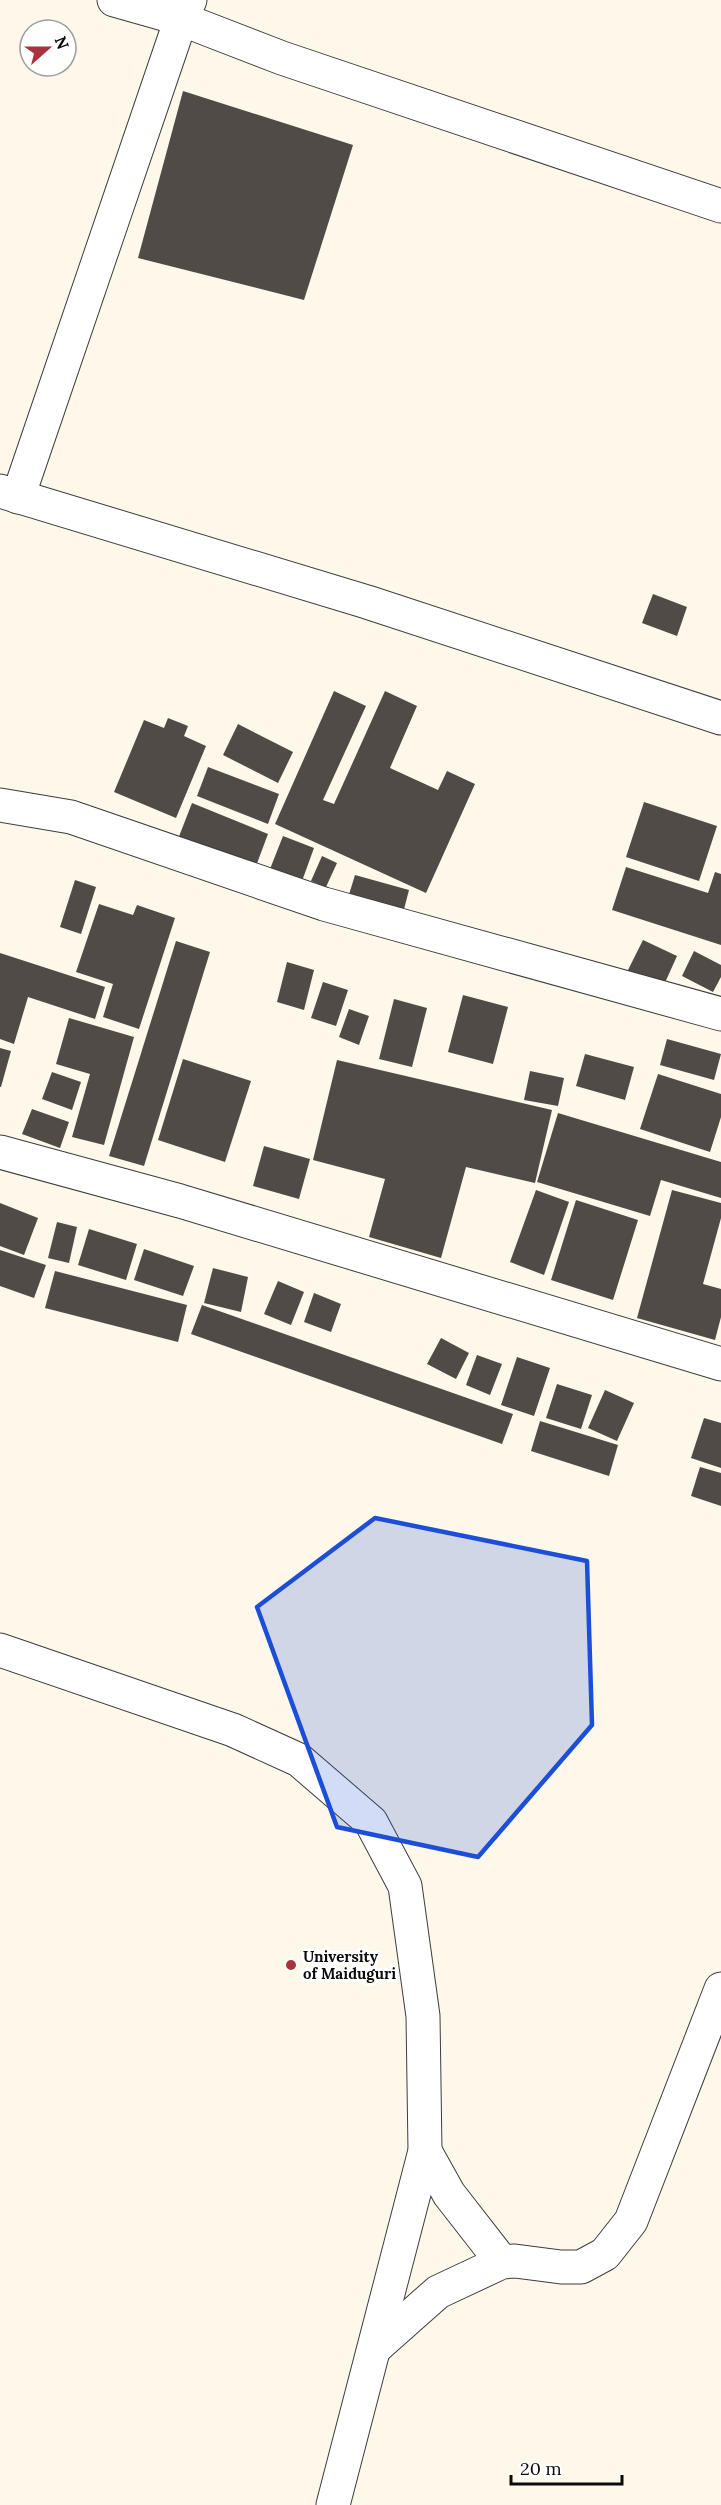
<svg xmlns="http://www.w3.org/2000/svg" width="721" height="2505" font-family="Lora,serif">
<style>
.building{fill:#514b48}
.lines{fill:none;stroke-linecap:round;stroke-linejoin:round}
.minor-casing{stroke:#3d3d3d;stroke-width:35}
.minor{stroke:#fff;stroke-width:33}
.marked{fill:#1d4ed8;fill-opacity:0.2;stroke:#1d4ed8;stroke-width:4.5;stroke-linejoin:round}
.poi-dot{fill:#aa323c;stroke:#fff;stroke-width:2}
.labels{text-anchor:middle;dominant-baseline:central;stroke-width:6;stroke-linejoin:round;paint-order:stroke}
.poi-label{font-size:15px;font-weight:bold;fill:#0a0a0a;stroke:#fff;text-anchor:start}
</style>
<rect width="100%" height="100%" fill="#fdf8e9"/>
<g class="building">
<path d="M 183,91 L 353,145 L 304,300 L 138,258 Z"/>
<path d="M 653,594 L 687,607 L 677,636 L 642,623 Z"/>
<path d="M 334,691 L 366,706 L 323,800 L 334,804 L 385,691 L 417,706 L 390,768 L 438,790 L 447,771 L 475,784 L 426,893 L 275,824 Z"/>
<path d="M 168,718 L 188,726 L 184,736 L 206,746 L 176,818 L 114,792 L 144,720 L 164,728 Z"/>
<path d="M 238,724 L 293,752 L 278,783 L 223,755 Z"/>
<path d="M 208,767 L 279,794 L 268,824 L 197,796 Z"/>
<path d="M 644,802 L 717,826 L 699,881 L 626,857 Z"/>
<path d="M 192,803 L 268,834 L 253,874 L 178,839 Z"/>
<path d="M 283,836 L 314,848 L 302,881 L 270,869 Z"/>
<path d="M 322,856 L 337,863 L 326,887 L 311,881 Z"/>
<path d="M 626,867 L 708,893 L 715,872 L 721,874 L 721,945 L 612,910 Z"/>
<path d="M 355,875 L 409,890 L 402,917 L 347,901 Z"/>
<path d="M 75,880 L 96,887 L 81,934 L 60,927 Z"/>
<path d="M 99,904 L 133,915 L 137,905 L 175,918 L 139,1029 L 103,1017 L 113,984 L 76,972 Z"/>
<path d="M 643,940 L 677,956 L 659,996 L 624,978 Z"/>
<path d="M 176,941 L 210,952 L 144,1166 L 109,1156 Z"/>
<path d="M 694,951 L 721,965 L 721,977 L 713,992 L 682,976 Z"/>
<path d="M 0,953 L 105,987 L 95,1019 L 28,997 L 14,1044 L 0,1039 Z"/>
<path d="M 287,962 L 314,970 L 304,1010 L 277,1002 Z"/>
<path d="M 323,982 L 348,990 L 336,1026 L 311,1018 Z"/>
<path d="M 463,995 L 508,1007 L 493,1064 L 448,1052 Z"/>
<path d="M 394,999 L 427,1008 L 412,1067 L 379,1059 Z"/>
<path d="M 349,1009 L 369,1016 L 359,1045 L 339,1037 Z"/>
<path d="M 69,1018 L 134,1037 L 104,1145 L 72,1137 L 90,1074 L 56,1064 Z"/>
<path d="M 667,1039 L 721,1054 L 714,1080 L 660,1065 Z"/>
<path d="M 0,1048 L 11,1051 L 1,1087 L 0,1087 Z"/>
<path d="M 585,1054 L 634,1067 L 625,1100 L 576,1086 Z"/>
<path d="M 183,1059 L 251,1081 L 225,1162 L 158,1140 Z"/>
<path d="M 337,1060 L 552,1110 L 535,1183 L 466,1167 L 441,1258 L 369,1237 L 385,1179 L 313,1160 Z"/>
<path d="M 530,1071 L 564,1078 L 558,1106 L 524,1100 Z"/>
<path d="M 52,1072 L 81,1082 L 72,1110 L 42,1099 Z"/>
<path d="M 658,1074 L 721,1094 L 721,1117 L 710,1152 L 640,1129 Z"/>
<path d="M 32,1109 L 69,1122 L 60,1148 L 22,1134 Z"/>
<path d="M 558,1113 L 721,1162 L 721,1198 L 661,1180 L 650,1216 L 537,1182 Z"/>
<path d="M 264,1146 L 310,1159 L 299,1199 L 253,1186 Z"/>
<path d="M 536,1190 L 569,1202 L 544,1275 L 510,1262 Z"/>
<path d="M 672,1190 L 721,1203 L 721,1218 L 703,1284 L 721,1289 L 721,1317 L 715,1340 L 637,1318 Z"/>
<path d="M 576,1200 L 638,1220 L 613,1300 L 551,1280 Z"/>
<path d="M 0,1203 L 38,1218 L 24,1255 L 0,1246 Z"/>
<path d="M 57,1222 L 77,1227 L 69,1263 L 48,1258 Z"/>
<path d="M 89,1229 L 137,1244 L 126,1280 L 78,1265 Z"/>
<path d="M 144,1249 L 194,1266 L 183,1296 L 134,1280 Z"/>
<path d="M 0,1250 L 46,1265 L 34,1298 L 0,1286 Z"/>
<path d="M 213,1268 L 248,1277 L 241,1312 L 204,1303 Z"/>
<path d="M 55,1271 L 187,1305 L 178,1342 L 45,1308 Z"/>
<path d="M 278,1281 L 304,1292 L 291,1325 L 264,1314 Z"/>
<path d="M 314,1293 L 341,1304 L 331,1332 L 304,1322 Z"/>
<path d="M 202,1305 L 513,1414 L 502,1444 L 191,1334 Z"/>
<path d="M 441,1338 L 469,1353 L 456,1379 L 427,1364 Z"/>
<path d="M 477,1355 L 502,1364 L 490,1395 L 466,1385 Z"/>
<path d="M 517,1357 L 550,1368 L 534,1416 L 501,1405 Z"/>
<path d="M 557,1384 L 592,1395 L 581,1429 L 546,1418 Z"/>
<path d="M 605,1390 L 634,1403 L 617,1441 L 588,1428 Z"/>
<path d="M 704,1418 L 721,1423 L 721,1468 L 691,1458 Z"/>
<path d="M 540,1421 L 618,1445 L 609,1476 L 531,1451 Z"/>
<path d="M 700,1467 L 721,1473 L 721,1506 L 691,1496 Z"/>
</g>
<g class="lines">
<defs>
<g id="minor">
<path d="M 114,0 L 181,19 L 282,58 L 721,206"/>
<path d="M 0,491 L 367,602 L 721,718"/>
<path d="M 18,497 L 181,19 L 190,0"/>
<path d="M 0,805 L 71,817 L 324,904 L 721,1014"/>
<path d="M 0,1152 L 180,1201 L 721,1364"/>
<path d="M 0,1650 L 233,1730 L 299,1760 L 371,1822 L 405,1886 L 423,2016 L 425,2151 L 333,2505"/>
<path d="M 425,2151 L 449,2194 L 502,2262"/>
<path d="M 376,2347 L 438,2292 L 502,2262 L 515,2261 L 561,2267 L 581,2267 L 605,2254 L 631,2221 L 721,1989"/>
</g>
</defs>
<use href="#minor" class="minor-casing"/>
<use href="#minor" class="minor"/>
</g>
<path class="marked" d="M 375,1518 L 587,1561 L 592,1725 L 478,1857 L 337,1827 L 257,1607 Z"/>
<circle class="poi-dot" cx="291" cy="1965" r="6"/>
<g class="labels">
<g class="poi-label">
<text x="303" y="1956">University<tspan x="303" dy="17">of Maiduguri</tspan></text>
</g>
</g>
<g transform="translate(48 48) rotate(69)"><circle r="28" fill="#ffffff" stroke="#9d9d9d" stroke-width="1.5"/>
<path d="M0-4.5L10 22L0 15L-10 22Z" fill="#aa323c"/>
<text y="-9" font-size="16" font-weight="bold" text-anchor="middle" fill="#0a0a0a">N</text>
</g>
<path d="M511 2475v9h111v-9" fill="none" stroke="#0a0a0a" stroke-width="3"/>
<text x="520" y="2475" font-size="18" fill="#0a0a0a" stroke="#ffffff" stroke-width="4.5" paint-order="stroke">20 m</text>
</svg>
